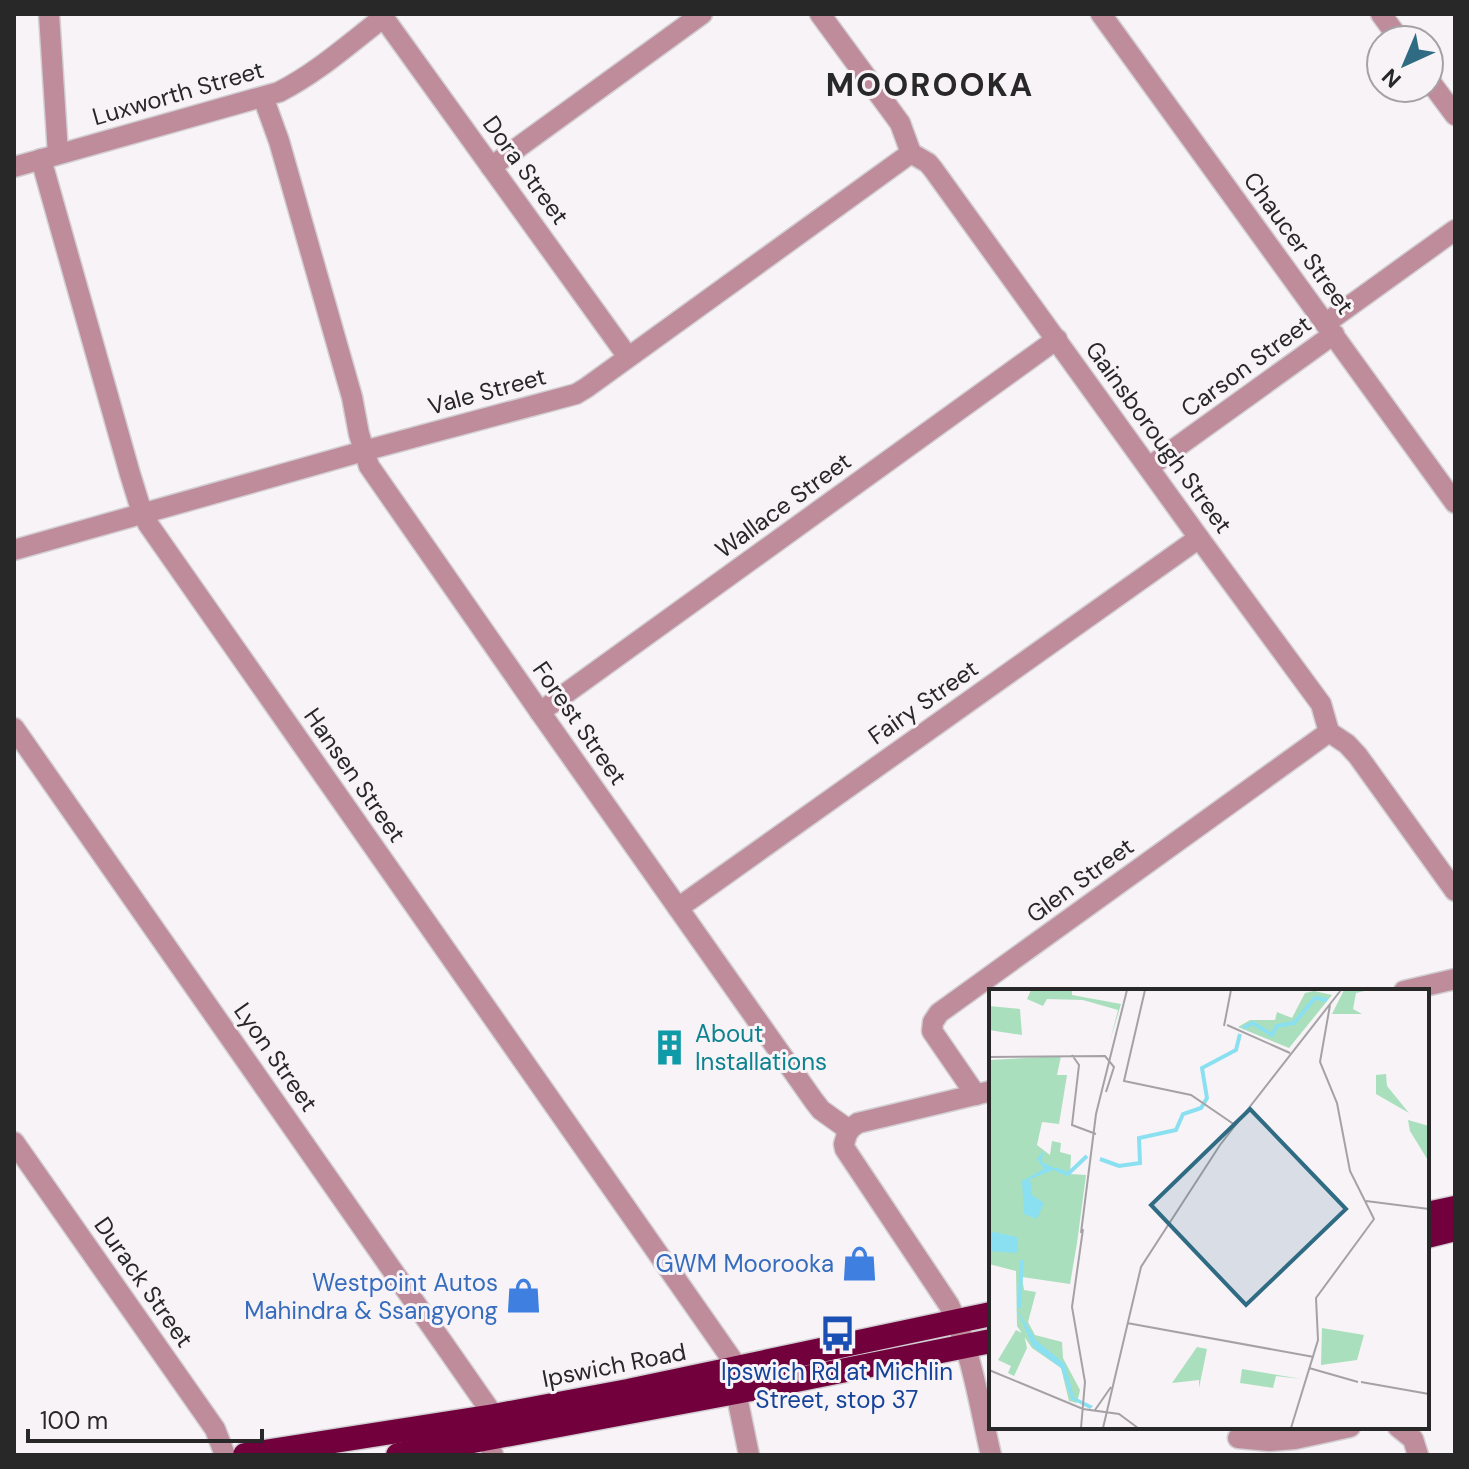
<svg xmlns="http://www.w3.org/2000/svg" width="1469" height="1469" font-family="'DM Sans',sans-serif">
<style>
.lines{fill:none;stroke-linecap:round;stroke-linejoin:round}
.minor-casing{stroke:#d2ced2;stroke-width:23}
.highway-casing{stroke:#d2ced2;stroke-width:27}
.minor{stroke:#bf8c9c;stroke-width:20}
.highway{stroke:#71003c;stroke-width:24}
.labels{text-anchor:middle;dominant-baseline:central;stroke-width:6;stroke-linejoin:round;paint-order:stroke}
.street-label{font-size:24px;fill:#292829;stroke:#f7f3f7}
.culture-label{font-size:24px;fill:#0d838f;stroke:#f7f3f7;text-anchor:start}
.shop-label{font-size:24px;fill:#366cbe;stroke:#f7f3f7;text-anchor:end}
.transit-label{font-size:24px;fill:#164399;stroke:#f7f3f7}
.district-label{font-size:32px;font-weight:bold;letter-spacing:2px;fill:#292829;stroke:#f7f3f7}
.inset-river{fill:none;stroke:#8ae0f1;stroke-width:4}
.inset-road{fill:none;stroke:#a5a2a5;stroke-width:2}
.view{fill:#2f6c83;fill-opacity:0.15;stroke:#2f6c83;stroke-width:4}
.inset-edge{fill:none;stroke:#292829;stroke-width:4}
</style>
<rect width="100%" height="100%" fill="#f7f3f7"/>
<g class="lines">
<defs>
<g id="minor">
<path d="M 49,14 L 58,154"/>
<path d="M 381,14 L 628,357"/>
<path d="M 820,14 L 900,123 L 911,153 L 928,163 L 933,169 L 1199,538 L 1321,704 L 1329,732 L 1347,744 L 1358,756 L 1455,891"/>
<path d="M 1101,14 L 1455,503"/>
<path d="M 1381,14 L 1400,40"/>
<path d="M 1429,80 L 1455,115"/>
<path d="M 263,97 L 279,141 L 352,397 L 359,434 L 369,466 L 540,712 L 814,1101 L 821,1110 L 849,1130"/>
<path d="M 41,159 L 130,474 L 139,503 L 148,524 L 738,1368"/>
<path d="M 14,167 L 279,92 C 317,73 350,43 384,17"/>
<path d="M 491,167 L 702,14"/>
<path d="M 1326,323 L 1455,230"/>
<path d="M 1149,467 L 1334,334"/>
<path d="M 14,550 L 371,449 L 576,394 L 586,388 L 911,153"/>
<path d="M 540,712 L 1057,339"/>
<path d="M 14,728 L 494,1416"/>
<path d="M 678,908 L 1199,538"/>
<path d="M 1404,991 L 1455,979"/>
<path d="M 976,1095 L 932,1031 L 933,1022 L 939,1013 L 1329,732"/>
<path d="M 14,1142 L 215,1429 L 225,1455"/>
<path d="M 736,1392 L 749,1455"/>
<path d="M 1398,1427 L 1413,1439 L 1418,1455"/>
<path d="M 1238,1438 L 1269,1441 L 1295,1439 L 1350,1427"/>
<path d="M 488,1439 L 493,1455"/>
<path d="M 991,1455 C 979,1404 972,1352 949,1305 L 845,1149 L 844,1144 L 847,1134 L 851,1128 L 858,1123 L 991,1091"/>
</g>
<g id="highway">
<path d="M 1427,1214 L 1455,1208"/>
<path d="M 1427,1236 L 1455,1229"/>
<path d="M 245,1455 L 494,1416 L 628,1391 L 991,1314"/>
<path d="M 398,1455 L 736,1392 L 991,1341"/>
</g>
</defs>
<use href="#minor" class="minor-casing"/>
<use href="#highway" class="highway-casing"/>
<use href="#minor" class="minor"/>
<use href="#highway" class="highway"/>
</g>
<defs>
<symbol id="building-bare" viewBox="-9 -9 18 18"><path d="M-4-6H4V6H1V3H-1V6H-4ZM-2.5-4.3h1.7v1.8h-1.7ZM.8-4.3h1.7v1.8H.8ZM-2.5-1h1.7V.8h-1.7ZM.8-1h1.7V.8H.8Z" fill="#0f9aa8" stroke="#f7f3f7" stroke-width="2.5" paint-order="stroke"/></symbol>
<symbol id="shop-bare" viewBox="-9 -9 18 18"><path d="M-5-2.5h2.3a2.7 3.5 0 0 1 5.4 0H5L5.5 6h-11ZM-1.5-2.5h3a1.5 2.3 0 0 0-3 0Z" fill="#3f7fe0" stroke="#f7f3f7" stroke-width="2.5" paint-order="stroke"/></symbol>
<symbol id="bus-bare" viewBox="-9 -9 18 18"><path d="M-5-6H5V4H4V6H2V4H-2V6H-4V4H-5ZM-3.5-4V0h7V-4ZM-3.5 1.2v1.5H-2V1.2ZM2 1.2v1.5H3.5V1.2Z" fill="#1a4fb4" stroke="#f7f3f7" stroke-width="2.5" paint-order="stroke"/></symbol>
</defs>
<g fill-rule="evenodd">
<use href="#building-bare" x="644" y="1022" width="51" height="51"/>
<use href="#shop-bare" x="834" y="1238" width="51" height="51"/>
<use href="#shop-bare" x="498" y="1270" width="51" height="51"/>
<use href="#bus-bare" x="812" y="1308" width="51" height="51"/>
</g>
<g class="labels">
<g class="street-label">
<text transform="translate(178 93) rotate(-16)">Luxworth Street</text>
<text transform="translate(526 170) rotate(54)">Dora Street</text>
<text transform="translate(1299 243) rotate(54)">Chaucer Street</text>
<text transform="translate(1246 366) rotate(-36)">Carson Street</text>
<text transform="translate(487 391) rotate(-15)">Vale Street</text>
<text transform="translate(1159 437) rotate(54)">Gainsborough Street</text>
<text transform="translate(783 505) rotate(-36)">Wallace Street</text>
<text transform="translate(923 702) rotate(-35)">Fairy Street</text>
<text transform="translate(580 723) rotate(55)">Forest Street</text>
<text transform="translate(355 775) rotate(55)">Hansen Street</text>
<text transform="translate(1080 880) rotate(-36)">Glen Street</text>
<text transform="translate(276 1057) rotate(55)">Lyon Street</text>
<text transform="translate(144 1282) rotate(55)">Durack Street</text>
<text transform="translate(614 1365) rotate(-11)">Ipswich Road</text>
</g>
<g class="culture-label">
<text x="695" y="1033">About<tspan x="695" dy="28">Installations</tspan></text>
</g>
<g class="shop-label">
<text x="834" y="1263">GWM Moorooka</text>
<text x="498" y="1282">Westpoint Autos<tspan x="498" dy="28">Mahindra &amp; Ssangyong</tspan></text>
</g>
<g class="transit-label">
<text x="837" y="1371">Ipswich Rd at Michlin<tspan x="837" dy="28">Street, stop 37</tspan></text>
</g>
<g class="district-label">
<text x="930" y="85">MOOROOKA</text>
</g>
</g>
<g transform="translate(989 989)">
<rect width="440" height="440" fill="#f7f3f7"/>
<path d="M 42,1 L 83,1 L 83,6 L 132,15 L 121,52 L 129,21 L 94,11 L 58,10 L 54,17 L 38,10 ZM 355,1 L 380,1 L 367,4 L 364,20 L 373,25 L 343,25 ZM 325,2 L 343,6 L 300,59 L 249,38 L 261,31 L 286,31 L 288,23 L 303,29 L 316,4 ZM 0,17 L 31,20 L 33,46 L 0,41 ZM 72,67 L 68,86 L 78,86 L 70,135 L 53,133 L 48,156 L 61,166 L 63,152 L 72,154 L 71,163 L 82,166 L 81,185 L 97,186 L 88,254 L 81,295 L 33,288 L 35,301 L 47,303 L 39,333 L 46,346 L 73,353 L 74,369 L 91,401 L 88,414 L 80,412 L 72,379 L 43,359 L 28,337 L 27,282 L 0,275 L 0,71 ZM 397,85 L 398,97 L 420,124 L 387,105 L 387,86 ZM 419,131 L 440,137 L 440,173 L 421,142 ZM 333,339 L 375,346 L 368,371 L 332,376 ZM 27,341 L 35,345 L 38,359 L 25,387 L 19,384 L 22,377 L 9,371 ZM 208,358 L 218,360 L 210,399 L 210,391 L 183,394 ZM 253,380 L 313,390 L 287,387 L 284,399 L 251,394 Z" fill="#a9dfbd"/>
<path d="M 54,162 L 53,173 L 67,180 L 41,190 L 43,206 L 55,214 L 48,230 L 35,225 L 33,192 L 55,180 L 48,170 ZM 0,242 L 28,248 L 29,264 L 0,262 ZM 27,319 L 48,352 L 76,375 L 85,408 L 104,417 L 101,420 L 82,410 L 72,379 L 44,358 Z" fill="#8ae0f1"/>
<path class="inset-river" d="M 254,39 L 264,34 L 283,46 L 288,37 L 305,34 L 326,9 L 338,11M 111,170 L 130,177 L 151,174 L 150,149 L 187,141 L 194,125 L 212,119 L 218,109 L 213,79 L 247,61 L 251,45M 66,180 L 79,185 L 98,167M 30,319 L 33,271"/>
<path class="inset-road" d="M 156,1 L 135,92 L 202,106 L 246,136M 238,36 L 301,64M 235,37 L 242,1M 83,66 L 90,76 L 83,136 L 107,145M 0,68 L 116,67 L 125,78 L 117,103M 377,212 L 440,220M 92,244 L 107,125 L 138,1M 138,334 L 325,368M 320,379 L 369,393M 0,381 L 94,420 L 130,425 L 149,439M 372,393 L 440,405M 106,421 L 122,398M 92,439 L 96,393 L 83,318 L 94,240M 114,439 L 152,278 L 231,156 L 352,1M 302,439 L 329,351 L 327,309 L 385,230 L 361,182 L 348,114 L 331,73 L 341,16"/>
<path class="view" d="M 261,120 L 357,220 L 257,316 L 162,216 Z"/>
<rect width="440" height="440" class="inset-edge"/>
</g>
<rect width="1469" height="1469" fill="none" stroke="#292829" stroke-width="32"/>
<g transform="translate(1405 64) rotate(224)"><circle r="38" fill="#f7f3f7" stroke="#a5a2a5" stroke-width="2"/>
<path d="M0-6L14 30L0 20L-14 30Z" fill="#2f6c83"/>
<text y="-12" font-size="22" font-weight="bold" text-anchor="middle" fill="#292829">N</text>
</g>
<path d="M28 1429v12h234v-12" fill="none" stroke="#292829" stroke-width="4"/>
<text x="40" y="1429" font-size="24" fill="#292829" stroke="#f7f3f7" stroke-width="6" paint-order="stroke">100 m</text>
</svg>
